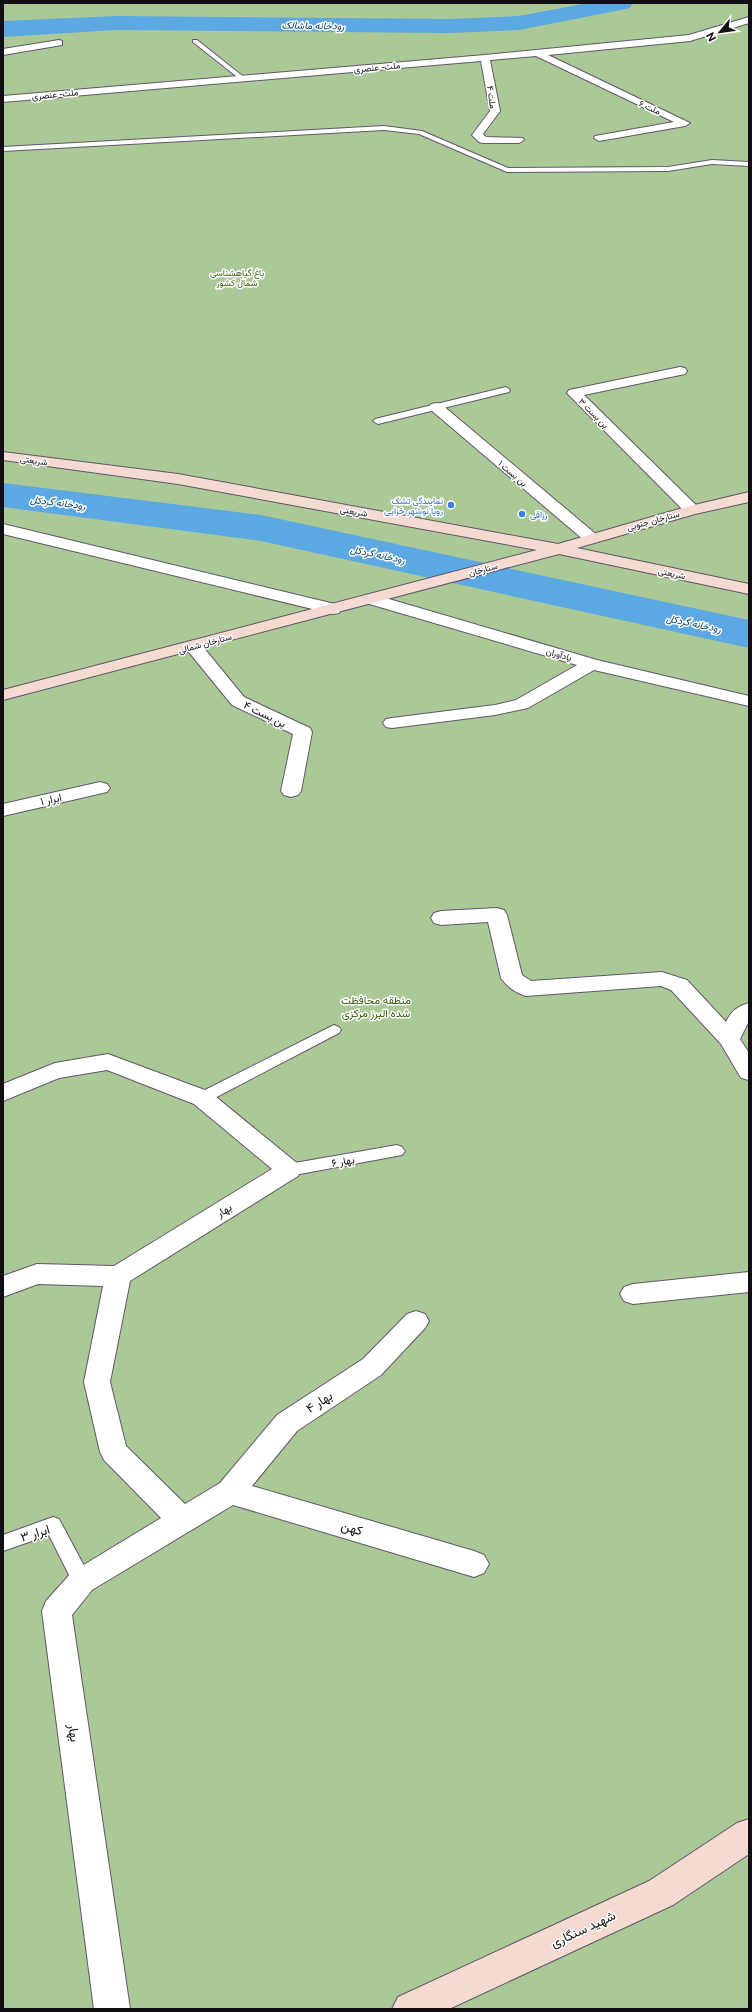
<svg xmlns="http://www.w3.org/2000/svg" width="752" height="2012" font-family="'Public Sans',Vazirmatn,sans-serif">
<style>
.green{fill:#aac996}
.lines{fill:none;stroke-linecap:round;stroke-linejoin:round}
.river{fill:#5ba8e3;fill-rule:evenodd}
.lane-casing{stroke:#62576a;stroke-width:2}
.street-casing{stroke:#62576a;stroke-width:2}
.secondary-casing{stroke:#62576a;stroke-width:2}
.lane{fill:#fff;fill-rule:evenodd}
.street{fill:#fff;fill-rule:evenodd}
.secondary{fill:#f5dad1;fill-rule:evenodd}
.shop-dot{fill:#3f7fe0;stroke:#fff;stroke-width:1.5}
.labels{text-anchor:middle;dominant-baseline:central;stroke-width:3;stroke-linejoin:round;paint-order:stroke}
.far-street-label{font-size:9px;fill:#130e16;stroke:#fff}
.far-park-label{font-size:9px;fill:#375f0d;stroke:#fff}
.far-shop-label{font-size:9px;fill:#366cbe;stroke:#fff;text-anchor:end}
.far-water-label{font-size:10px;font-style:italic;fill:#014067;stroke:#fff}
.street-label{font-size:11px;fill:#130e16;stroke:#fff}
.park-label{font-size:11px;fill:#375f0d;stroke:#fff}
.near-street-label{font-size:13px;fill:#130e16;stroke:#fff}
</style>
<rect width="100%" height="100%" fill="#ecdef6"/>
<rect class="green" x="3" y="3" width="746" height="2006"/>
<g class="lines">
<g class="river">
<path d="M 588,3 L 633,3 L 630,8 L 621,10 L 519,30 L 449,33 L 116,30 L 3,37 L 3,21 L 116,16 L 449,19 L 519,16 Z"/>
<path d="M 3,483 L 261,515 L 749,620 L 749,648 L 261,541 L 3,507 Z"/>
</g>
<defs>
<g id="lane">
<path d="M 193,40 L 197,40 L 245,78 L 245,80 L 241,80 L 193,42 Z"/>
<path d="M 384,126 L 422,131 L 508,168 L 668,167 L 712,160 L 749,162 L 749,166 L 712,164 L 668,171 L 507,172 L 419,134 L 384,130 L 3,151 L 3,147 Z"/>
<path d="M 506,387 L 510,390 L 509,392 L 378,424 L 373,421 L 375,419 Z"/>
<path d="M 334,1025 L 339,1027 L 341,1030 L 339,1033 L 207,1102 L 202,1103 L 197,1102 L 195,1098 L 197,1094 Z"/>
<path d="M 397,1145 L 402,1147 L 405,1151 L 402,1155 L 289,1176 L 284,1174 L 281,1170 L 284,1166 L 289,1164 Z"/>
<path d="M 53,1517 L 59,1519 L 89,1575 L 91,1581 L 89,1587 L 82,1589 L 75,1587 L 49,1535 L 3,1551 L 3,1535 Z"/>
</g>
<g id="street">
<path d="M 749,17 L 749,23 L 690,41 L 548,55 L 690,123 L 685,126 L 599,141 L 594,138 L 595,136 L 674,122 L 536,56 L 490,60 L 500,111 L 483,134 L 486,137 L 523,138 L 524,140 L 519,143 L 483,143 L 479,142 L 472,135 L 490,111 L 481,61 L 3,102 L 3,96 L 485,55 L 689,35 Z"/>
<path d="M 59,40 L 62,41 L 62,45 L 3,55 L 3,49 Z"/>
<path d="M 680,367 L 685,368 L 687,371 L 685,374 L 584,395 L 698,507 L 700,510 L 698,513 L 686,513 L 567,393 L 569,390 L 574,389 Z"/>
<path d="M 436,403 L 441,404 L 597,535 L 599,538 L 597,541 L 585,541 L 431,410 L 429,407 L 431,404 Z"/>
<path d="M 3,524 L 339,605 L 341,609 L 339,613 L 333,614 L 3,534 Z"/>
<path d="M 372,594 L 597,660 L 749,696 L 749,706 L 594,670 L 528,708 L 495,715 L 392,728 L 386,727 L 383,723 L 386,719 L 392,718 L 495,705 L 516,700 L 577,665 L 366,603 L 364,599 L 366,595 Z"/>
<path d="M 193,641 L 199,642 L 244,697 L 310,728 L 312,732 L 301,791 L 298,795 L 291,797 L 284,795 L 281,791 L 293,734 L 232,705 L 184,646 L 187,642 Z"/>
<path d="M 100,782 L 107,784 L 110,788 L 107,792 L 3,816 L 3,804 Z"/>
<path d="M 497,908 L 504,910 L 507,915 L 522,975 L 531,981 L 662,972 L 687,980 L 726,1022 C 731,1011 738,1006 749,1003 L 749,1021 L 740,1039 L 749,1053 L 749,1080 L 741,1078 L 721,1044 L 671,990 L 661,986 L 526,996 C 516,993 507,987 501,978 L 488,922 L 441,925 L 434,923 L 431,918 L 434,913 L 441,911 Z"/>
<path d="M 108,1054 L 210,1092 L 298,1164 L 301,1170 L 298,1176 L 130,1281 L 110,1382 L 126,1446 L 185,1504 L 220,1483 L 277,1415 L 363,1359 L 407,1314 L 416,1311 L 425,1314 L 429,1321 L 425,1328 L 381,1375 L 297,1431 L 252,1486 L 474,1551 L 484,1555 L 489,1564 L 484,1573 L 474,1577 L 233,1505 L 92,1590 L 72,1615 L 130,2009 L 94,2009 L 42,1611 L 46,1601 L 72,1572 L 161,1518 L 104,1460 L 100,1452 L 84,1382 L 103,1286 L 38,1284 L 3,1297 L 3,1276 L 37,1264 L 114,1266 L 272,1169 L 194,1104 L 107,1070 L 59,1078 L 3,1101 L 3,1084 L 55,1063 Z"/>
<path d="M 749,1272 L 749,1292 L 633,1304 L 624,1301 L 620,1294 L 624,1287 L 633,1284 Z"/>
</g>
<g id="secondary">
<path d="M 3,452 L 178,474 L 558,544 L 686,507 L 749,492 L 749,502 L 695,514 L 577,548 L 749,584 L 749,594 L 559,554 L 3,700 L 3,690 L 537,550 L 178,484 L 3,460 Z"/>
<path d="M 749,1819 L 749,1854 L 673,1905 L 449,2009 L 392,2009 L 398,1997 L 649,1881 L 737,1823 Z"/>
</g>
</defs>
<use href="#lane" class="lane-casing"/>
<use href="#street" class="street-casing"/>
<use href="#secondary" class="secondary-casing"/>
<use href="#lane" class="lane"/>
<use href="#street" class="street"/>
<use href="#secondary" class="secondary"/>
</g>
<g class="shop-dot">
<circle cx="451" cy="505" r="4"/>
<circle cx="522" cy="514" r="4"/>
</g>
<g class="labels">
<g class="far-street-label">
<text transform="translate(377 67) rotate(-5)">ملت - عنصری</text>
<text transform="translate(55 94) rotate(-5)">ملت - عنصری</text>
<text transform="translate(492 97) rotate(82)">ملت ۴</text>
<text transform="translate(650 107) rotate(25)">ملت ۶</text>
<text transform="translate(594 413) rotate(45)">بن بست ۳</text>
<text transform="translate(34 460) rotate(8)">شریعتی</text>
<text transform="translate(513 473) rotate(40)">بن بست ۱</text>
<text transform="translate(354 511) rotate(10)">شریعتی</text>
<text transform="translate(653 520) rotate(-15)">ستارخان جنوبی</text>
<text transform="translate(483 569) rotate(-15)">ستارخان</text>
<text transform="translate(672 573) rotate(12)">شریعتی</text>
<text transform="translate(205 643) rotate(-15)">ستارخان شمالی</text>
<text transform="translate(559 654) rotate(16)">یادآوران</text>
</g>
<g class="far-park-label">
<text x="237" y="272">باغ گیاهشناسی<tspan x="237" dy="10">شمال کشور</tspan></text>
</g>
<g class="far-shop-label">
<text x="443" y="500">نمایندگی تشک<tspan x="443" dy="10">رویا نوشهر خزایی</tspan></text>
<text x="530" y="514" text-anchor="start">رزاقی</text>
</g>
<g class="far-water-label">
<text transform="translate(313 25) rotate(1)">رودخانه ماشالک</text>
<text transform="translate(58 502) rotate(7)">رودخانه گردکل</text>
<text transform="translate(378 554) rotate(12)">رودخانه گردکل</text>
<text transform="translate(694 623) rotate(12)">رودخانه گردکل</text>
</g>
<g class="street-label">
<text transform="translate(265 714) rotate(26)">بن بست ۴</text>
<text transform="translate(51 799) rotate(-12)">ابرار ۱</text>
<text transform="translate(343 1161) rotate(-10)">بهار ۶</text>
<text transform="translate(224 1210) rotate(-32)">بهار</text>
</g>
<g class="park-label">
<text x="376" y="1000">منطقه محافظت<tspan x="376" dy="13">شده البرز مرکزی</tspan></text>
</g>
<g class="near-street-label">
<text transform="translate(319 1402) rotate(-33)">بهار ۴</text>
<text transform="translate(352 1528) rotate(16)">کهن</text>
<text transform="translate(35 1533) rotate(-17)">ابرار ۳</text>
<text transform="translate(74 1733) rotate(82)">بهار</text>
<text transform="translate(583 1929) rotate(-25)">شهید سنگاری</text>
</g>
</g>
<rect width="752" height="2012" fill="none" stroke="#130e16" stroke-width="8"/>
<g transform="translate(720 32) rotate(241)" stroke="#ffffff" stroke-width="3" paint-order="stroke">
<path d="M0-3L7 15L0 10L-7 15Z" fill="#130e16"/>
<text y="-6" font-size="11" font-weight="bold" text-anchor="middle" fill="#130e16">N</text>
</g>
</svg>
